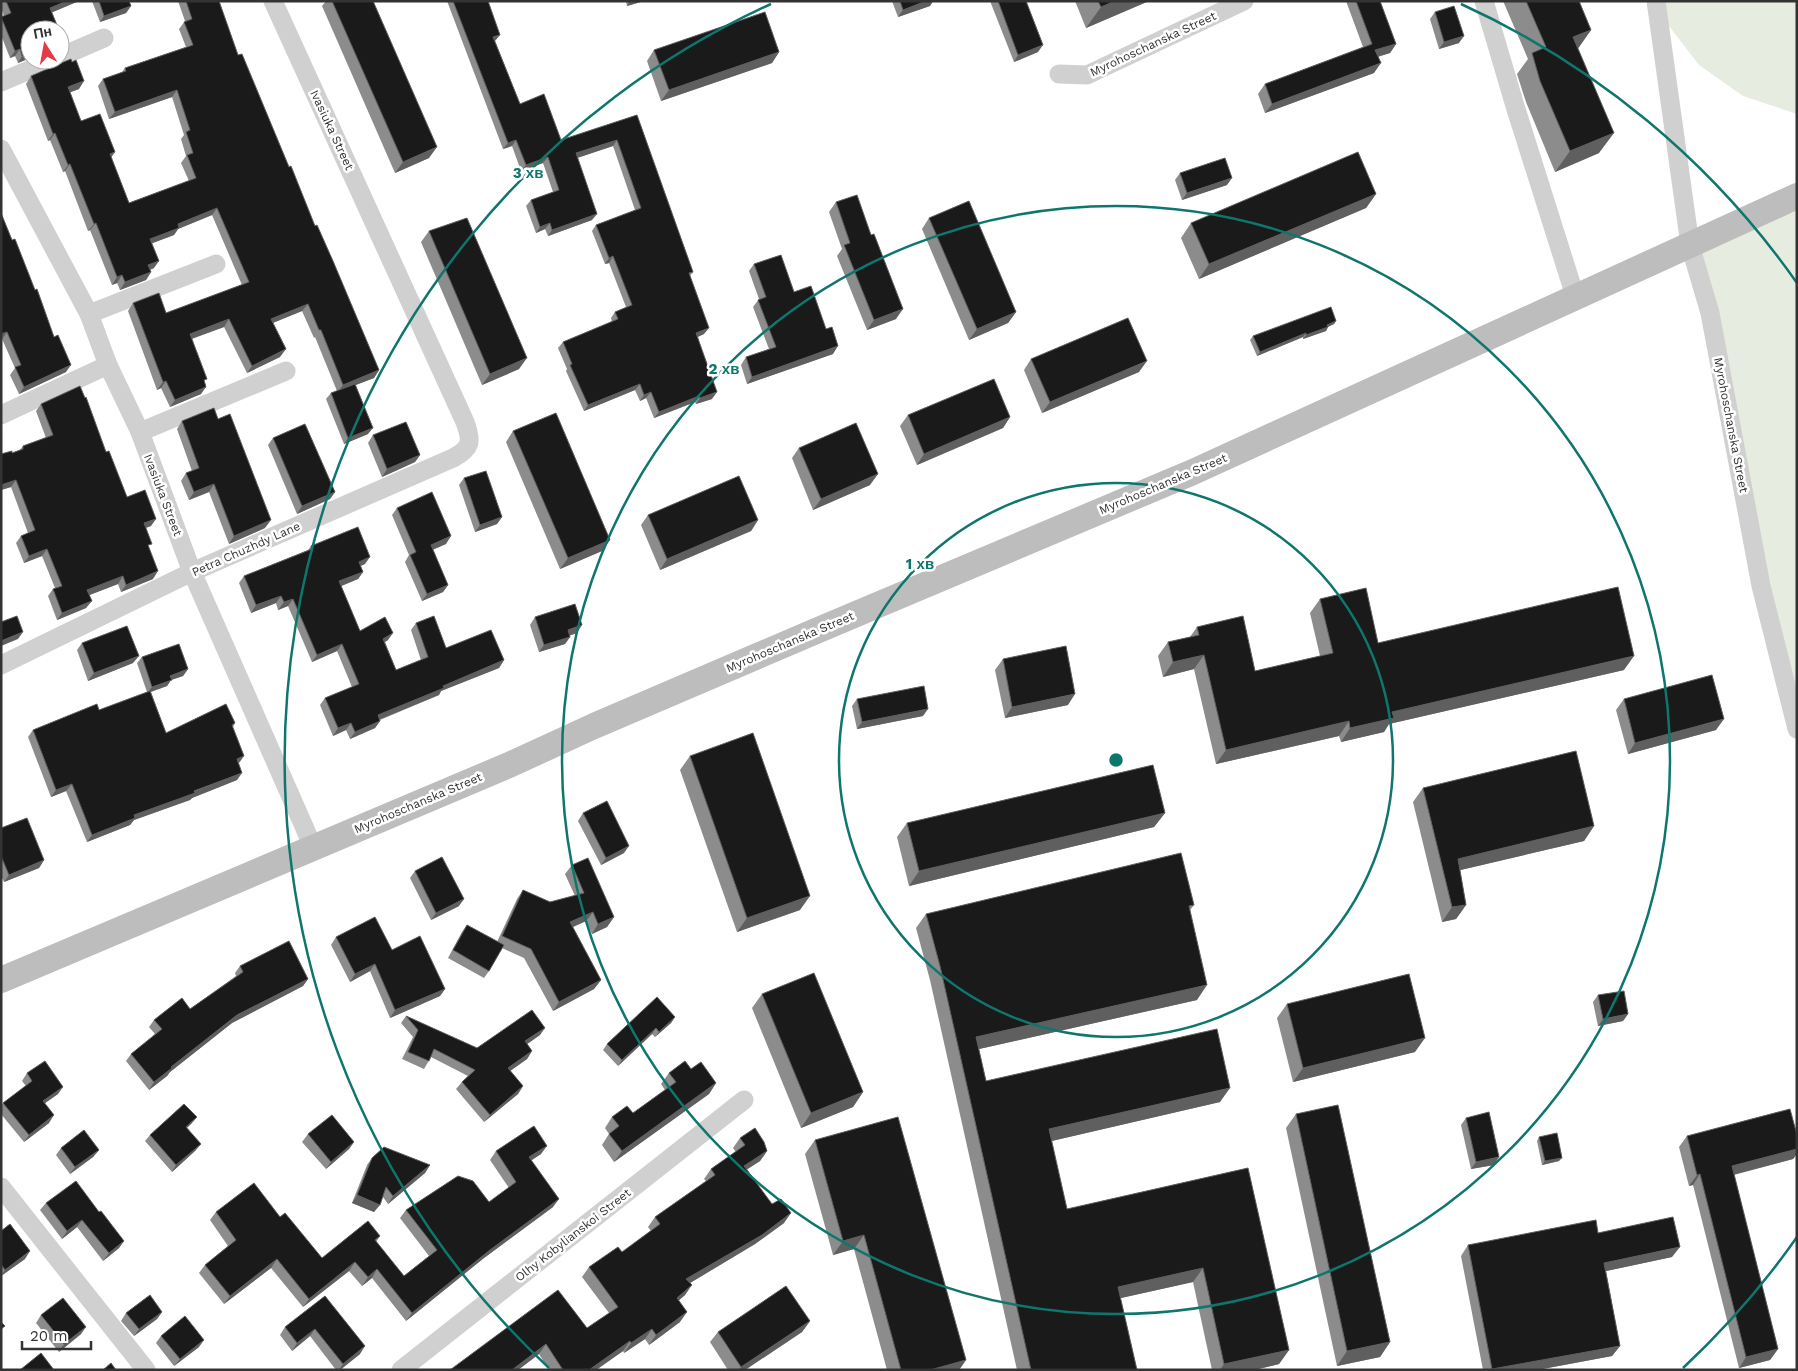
<svg xmlns="http://www.w3.org/2000/svg" width="1798" height="1371" font-family="'Work Sans',sans-serif">
<style>
.green{fill:#e6ecdf}
.lines{fill:none;stroke-linecap:round;stroke-linejoin:round}
.minor{stroke:#d0d0d0;stroke-width:19}
.secondary{stroke:#bdbdbd;stroke-width:26}
.wall{fill:#8c8c8c}
.shaded-wall{fill:#5f5f5f}
.building{fill:#1a1a1a;stroke:#5f5f5f}
.ring{fill:none;stroke:#0f766e;stroke-width:2.5}
.labels{text-anchor:middle;dominant-baseline:central;stroke-width:5;stroke-linejoin:round;paint-order:stroke}
.street-label{font-size:12px;fill:#333;stroke:#fff}
.centre{fill:#0f766e;stroke:#fff;stroke-width:2.5}
.ring-label{font-size:15px;text-anchor:middle;font-weight:bold;fill:#0f766e;stroke:#fff;stroke-width:5;stroke-linejoin:round;paint-order:stroke}
</style>
<rect width="100%" height="100%" fill="#fff"/>
<g class="green">
<path d="M 1656,1 L 1797,1 L 1797,114 L 1743,96 L 1699,65 L 1659,13 Z"/>
<path d="M 1797,196 L 1797,729 L 1690,245 Z"/>
</g>
<g class="lines">
<g class="minor">
<path d="M 1484,1 L 1515,106 L 1575,296"/>
<path d="M 1656,1 L 1690,245 L 1710,313 L 1761,586 L 1797,729"/>
<path d="M 60,57 L 104,38"/>
<path d="M 1059,74 L 1087,75 L 1244,1"/>
<path d="M 1,82 L 53,60"/>
<path d="M 1,149 L 89,314 L 108,365 L 140,432 L 192,572 L 313,847"/>
<path d="M 89,314 L 216,264"/>
<path d="M 1,415 L 108,365"/>
<path d="M 140,432 L 286,371"/>
<path d="M 1,665 L 192,572 L 453,458 C 472,448 472,441 465,422 L 273,1"/>
<path d="M 1,1187 L 146,1370"/>
<path d="M 401,1370 L 744,1100"/>
</g>
<path class="secondary" d="M 1,980 L 509,765 L 594,726 L 816,631 L 1193,472 L 1797,196"/>
</g>
<g class="wall">
<path d="M 1,1 L 79,1 L 52,12 L 30,30 L 30,58 L 18,63 L 15,56 L 10,58 L 1,35 L 1,17 L 4,16 L 1,8 Z"/>
<path d="M 92,1 L 129,1 L 131,6 L 126,13 L 100,22 Z"/>
<path d="M 178,1 L 219,1 L 238,55 L 379,370 L 374,378 L 355,385 L 368,434 L 344,444 L 326,399 L 331,393 L 337,391 L 315,337 L 314,338 L 302,311 L 273,323 L 280,357 L 247,373 L 224,327 L 192,339 L 204,383 L 201,394 L 170,407 L 161,388 L 157,390 L 128,311 L 133,303 L 166,313 L 242,285 L 212,215 L 178,229 L 174,235 L 152,243 L 154,268 L 150,270 L 151,272 L 146,280 L 120,290 L 117,283 L 112,285 L 90,230 L 88,231 L 65,171 L 63,172 L 50,140 L 48,141 L 26,84 L 31,76 L 79,89 L 70,92 L 81,121 L 111,157 L 129,203 L 189,181 L 181,163 L 186,156 L 181,139 L 184,135 L 172,97 L 109,119 L 98,86 L 103,79 L 122,72 L 125,68 L 186,47 L 179,29 L 185,21 Z"/>
<path d="M 326,1 L 373,1 L 429,158 L 395,173 L 322,6 Z"/>
<path d="M 447,1 L 488,1 L 495,41 L 520,104 L 561,140 L 637,115 L 693,272 L 690,276 L 704,334 L 698,337 L 712,399 L 696,404 L 695,402 L 654,418 L 646,398 L 640,401 L 635,390 L 584,411 L 566,371 L 567,369 L 558,348 L 563,342 L 612,322 L 611,318 L 615,312 L 626,307 L 609,263 L 605,264 L 592,231 L 596,225 L 635,210 L 613,146 L 577,158 L 592,220 L 548,236 L 545,229 L 536,233 L 526,206 L 531,200 L 553,192 L 543,163 L 521,171 L 512,146 L 503,149 Z"/>
<path d="M 626,1 L 644,1 L 627,6 Z"/>
<path d="M 892,1 L 933,1 L 930,6 L 898,17 Z"/>
<path d="M 990,1 L 1026,1 L 1038,52 L 1014,62 Z"/>
<path d="M 1075,1 L 1149,1 L 1086,28 Z"/>
<path d="M 1346,1 L 1380,1 L 1396,44 L 1390,53 L 1378,57 L 1374,73 L 1265,113 L 1258,94 L 1265,84 L 1363,47 Z"/>
<path d="M 1503,1 L 1579,1 L 1591,30 L 1578,48 L 1599,153 L 1555,172 L 1526,102 L 1517,74 L 1528,59 Z"/>
<path d="M 1435,12 L 1459,43 L 1439,49 L 1430,19 Z"/>
<path d="M 654,50 L 779,52 L 772,63 L 661,101 L 647,61 Z"/>
<path d="M 1180,173 L 1227,185 L 1182,200 L 1175,180 Z"/>
<path d="M 1376,194 L 1366,208 L 1199,279 L 1181,238 L 1191,223 Z"/>
<path d="M 836,202 L 896,319 L 867,330 L 837,256 L 842,249 L 829,212 Z"/>
<path d="M 1,213 L 66,372 L 19,394 L 10,375 L 15,368 L 2,339 L 1,339 Z"/>
<path d="M 929,218 L 1016,312 L 1008,323 L 969,340 L 922,229 Z"/>
<path d="M 429,231 L 519,369 L 482,385 L 421,242 Z"/>
<path d="M 754,264 L 794,292 L 833,354 L 747,384 L 741,365 L 746,357 L 769,349 L 753,307 L 759,299 L 749,271 Z"/>
<path d="M 1336,321 L 1334,324 L 1328,327 L 1326,331 L 1303,339 L 1303,337 L 1257,356 L 1250,340 L 1253,336 Z"/>
<path d="M 1031,359 L 1139,372 L 1042,413 L 1024,370 Z"/>
<path d="M 41,404 L 106,452 L 127,497 L 151,526 L 146,528 L 153,579 L 121,592 L 118,584 L 89,595 L 86,608 L 57,620 L 48,596 L 53,589 L 55,588 L 42,556 L 24,563 L 16,543 L 21,536 L 28,533 L 11,487 L 1,490 L 1,454 L 12,453 L 20,450 L 23,446 L 46,438 L 36,411 Z"/>
<path d="M 908,415 L 1010,417 L 1003,428 L 917,465 L 900,426 Z"/>
<path d="M 218,419 L 265,528 L 229,544 L 209,492 L 189,500 L 181,481 L 186,473 L 192,471 L 177,429 L 182,421 Z"/>
<path d="M 513,431 L 610,540 L 602,551 L 560,569 L 506,442 Z"/>
<path d="M 373,435 L 420,455 L 415,462 L 382,477 L 368,443 Z"/>
<path d="M 273,438 L 335,492 L 330,499 L 297,514 L 268,445 Z"/>
<path d="M 799,448 L 870,485 L 813,510 L 792,458 Z"/>
<path d="M 464,478 L 502,517 L 497,524 L 475,532 L 459,485 Z"/>
<path d="M 397,508 L 446,544 L 432,550 L 448,585 L 443,592 L 422,601 L 405,562 L 409,555 L 392,515 Z"/>
<path d="M 648,515 L 758,520 L 751,531 L 660,570 L 641,525 Z"/>
<path d="M 311,546 L 365,564 L 360,566 L 363,572 L 358,579 L 341,586 L 360,631 L 388,640 L 385,642 L 396,670 L 421,660 L 411,630 L 416,623 L 446,648 L 504,660 L 499,668 L 441,691 L 439,695 L 380,720 L 380,721 L 375,728 L 350,739 L 346,730 L 333,736 L 320,705 L 325,698 L 352,687 L 337,651 L 312,662 L 288,606 L 278,610 L 276,603 L 251,613 L 239,583 L 244,576 L 308,550 Z"/>
<path d="M 1320,599 L 1378,643 L 1624,670 L 1389,724 L 1384,732 L 1341,742 L 1339,736 L 1216,764 L 1194,669 L 1163,677 L 1158,656 L 1168,642 L 1190,637 L 1197,627 L 1255,671 L 1320,656 L 1310,613 Z"/>
<path d="M 535,617 L 577,633 L 570,635 L 570,637 L 565,644 L 539,652 L 530,625 Z"/>
<path d="M 82,643 L 133,663 L 88,681 L 77,650 Z"/>
<path d="M 142,657 L 188,669 L 183,676 L 171,680 L 167,686 L 151,692 L 166,733 L 235,723 L 233,727 L 238,763 L 237,780 L 192,798 L 190,800 L 134,820 L 130,825 L 87,842 L 66,791 L 51,797 L 28,737 L 33,730 L 99,710 L 147,692 L 137,663 Z"/>
<path d="M 1003,659 L 1068,705 L 1005,718 L 995,670 Z"/>
<path d="M 857,699 L 923,716 L 857,729 L 852,706 Z"/>
<path d="M 1624,699 L 1716,730 L 1628,754 L 1616,710 Z"/>
<path d="M 690,756 L 800,910 L 737,932 L 680,770 Z"/>
<path d="M 1423,788 L 1594,826 L 1584,841 L 1460,870 L 1466,905 L 1456,919 L 1442,922 L 1413,802 Z"/>
<path d="M 583,813 L 624,853 L 601,865 L 578,821 Z"/>
<path d="M 1165,813 L 1154,827 L 909,886 L 897,837 L 907,823 Z"/>
<path d="M 1,828 L 44,860 L 39,868 L 4,882 L 1,876 Z"/>
<path d="M 572,865 L 614,917 L 607,927 L 592,934 L 586,921 L 573,927 L 601,980 L 594,989 L 553,1011 L 524,958 L 502,948 L 489,971 L 484,978 L 448,958 L 462,932 L 467,925 L 497,942 L 517,899 L 523,890 L 550,902 L 575,896 L 565,874 Z"/>
<path d="M 415,871 L 459,906 L 431,920 L 410,878 Z"/>
<path d="M 1194,905 L 1190,910 L 1197,1000 L 979,1049 L 986,1081 L 1220,1102 L 1051,1141 L 1067,1209 L 1248,1168 L 1289,1350 L 1279,1364 L 1254,1370 L 1212,1370 L 1193,1282 L 1120,1298 L 1137,1370 L 1017,1370 L 930,980 L 916,928 L 926,914 Z"/>
<path d="M 336,937 L 445,989 L 440,996 L 390,1018 L 370,971 L 350,982 L 331,945 Z"/>
<path d="M 240,966 L 308,979 L 303,986 L 232,1023 L 170,1072 L 167,1076 L 149,1090 L 126,1061 L 131,1054 L 155,1034 L 149,1027 L 154,1020 L 190,1009 L 236,976 L 235,973 Z"/>
<path d="M 762,994 L 863,1092 L 853,1107 L 801,1128 L 752,1008 Z"/>
<path d="M 1598,995 L 1628,1014 L 1623,1021 L 1598,1026 L 1593,1002 Z"/>
<path d="M 1287,1004 L 1415,1052 L 1293,1082 L 1277,1018 Z"/>
<path d="M 406,1016 L 477,1048 L 540,1035 L 527,1044 L 532,1051 L 527,1059 L 510,1071 L 523,1086 L 518,1094 L 484,1122 L 456,1089 L 462,1082 L 468,1076 L 431,1057 L 424,1069 L 402,1059 L 413,1037 L 401,1023 Z"/>
<path d="M 675,1017 L 671,1023 L 655,1037 L 652,1034 L 618,1066 L 603,1050 L 607,1044 Z"/>
<path d="M 691,1069 L 716,1083 L 709,1094 L 614,1162 L 602,1145 L 609,1134 L 605,1128 L 612,1117 L 633,1113 L 665,1090 L 661,1084 L 669,1073 Z"/>
<path d="M 27,1073 L 58,1094 L 45,1103 L 49,1123 L 24,1142 L 1,1114 L 1,1106 L 3,1103 L 26,1086 L 22,1081 Z"/>
<path d="M 1296,1114 L 1390,1342 L 1380,1357 L 1337,1366 L 1286,1128 Z"/>
<path d="M 1466,1118 L 1494,1165 L 1471,1169 L 1461,1125 Z"/>
<path d="M 192,1123 L 187,1128 L 196,1150 L 172,1172 L 145,1141 L 150,1135 Z"/>
<path d="M 308,1134 L 354,1142 L 349,1149 L 326,1169 L 302,1142 Z"/>
<path d="M 1797,1135 L 1797,1154 L 1793,1159 L 1734,1175 L 1778,1349 L 1770,1360 L 1739,1368 L 1693,1185 L 1689,1186 L 1679,1147 L 1687,1136 Z"/>
<path d="M 1539,1137 L 1559,1161 L 1542,1165 L 1537,1141 Z"/>
<path d="M 740,1138 L 767,1151 L 760,1161 L 747,1169 L 784,1223 L 755,1244 L 690,1283 L 685,1295 L 679,1300 L 680,1322 L 649,1345 L 645,1339 L 624,1353 L 623,1351 L 596,1370 L 549,1370 L 539,1354 L 518,1370 L 450,1370 L 587,1328 L 609,1313 L 582,1277 L 589,1267 L 622,1252 L 651,1231 L 648,1227 L 655,1217 L 706,1181 L 704,1179 L 711,1169 L 736,1152 L 733,1148 Z"/>
<path d="M 815,1140 L 966,1360 L 959,1370 L 887,1370 L 854,1249 L 833,1255 L 805,1154 Z"/>
<path d="M 61,1148 L 99,1150 L 93,1157 L 70,1174 L 56,1155 Z"/>
<path d="M 496,1151 L 541,1154 L 531,1160 L 553,1207 L 484,1258 L 406,1321 L 372,1278 L 362,1286 L 349,1271 L 303,1307 L 271,1268 L 224,1304 L 199,1273 L 205,1265 L 228,1246 L 210,1220 L 216,1212 L 280,1217 L 322,1258 L 380,1236 L 376,1242 L 404,1276 L 429,1256 L 400,1218 L 406,1210 L 489,1202 L 509,1188 L 490,1160 Z"/>
<path d="M 372,1158 L 430,1165 L 425,1173 L 388,1204 L 383,1197 L 374,1212 L 352,1203 L 367,1165 Z"/>
<path d="M 46,1203 L 99,1212 L 124,1241 L 119,1248 L 103,1261 L 77,1227 L 62,1239 L 40,1210 Z"/>
<path d="M 1,1231 L 25,1259 L 1,1276 Z"/>
<path d="M 1598,1233 L 1672,1257 L 1606,1271 L 1620,1346 L 1612,1356 L 1537,1370 L 1483,1370 L 1461,1256 L 1468,1245 Z"/>
<path d="M 325,1296 L 360,1354 L 340,1370 L 336,1370 L 310,1336 L 292,1351 L 280,1335 L 285,1327 Z"/>
<path d="M 162,1312 L 157,1319 L 134,1336 L 121,1321 L 126,1313 Z"/>
<path d="M 41,1315 L 81,1334 L 59,1352 L 36,1323 Z"/>
<path d="M 810,1321 L 802,1332 L 745,1370 L 728,1370 L 710,1342 L 718,1332 Z"/>
<path d="M 161,1336 L 199,1347 L 174,1366 L 156,1343 Z"/>
</g>
<g class="shaded-wall">
<path d="M 67,1 L 79,1 L 46,15 L 50,8 Z"/>
<path d="M 630,1 L 644,1 L 627,6 Z"/>
<path d="M 926,1 L 933,1 L 930,6 L 898,17 L 903,10 Z"/>
<path d="M 1115,1 L 1149,1 L 1086,28 L 1101,7 Z"/>
<path d="M 131,6 L 126,13 L 100,22 L 104,16 Z"/>
<path d="M 1591,30 L 1577,50 L 1573,37 Z"/>
<path d="M 500,35 L 495,41 L 489,43 L 493,37 Z"/>
<path d="M 1464,36 L 1459,43 L 1439,49 L 1444,42 Z"/>
<path d="M 1396,44 L 1390,53 L 1369,59 L 1375,50 Z"/>
<path d="M 1043,45 L 1038,52 L 1014,62 L 1018,55 Z"/>
<path d="M 20,49 L 15,56 L 10,58 L 15,51 Z"/>
<path d="M 779,52 L 772,63 L 661,101 L 669,90 Z"/>
<path d="M 30,53 L 30,58 L 18,63 L 22,56 Z"/>
<path d="M 1381,63 L 1374,73 L 1265,113 L 1272,104 Z"/>
<path d="M 84,81 L 79,89 L 63,95 L 68,87 Z"/>
<path d="M 177,90 L 172,97 L 109,119 L 115,112 Z"/>
<path d="M 55,133 L 50,140 L 48,141 L 53,134 Z"/>
<path d="M 1614,133 L 1599,153 L 1555,172 L 1570,151 Z"/>
<path d="M 516,140 L 512,146 L 503,149 L 508,143 Z"/>
<path d="M 617,140 L 613,146 L 571,160 L 576,153 Z"/>
<path d="M 437,147 L 429,158 L 395,173 L 403,162 Z"/>
<path d="M 115,152 L 110,159 L 110,154 Z"/>
<path d="M 548,157 L 543,163 L 521,171 L 526,165 Z"/>
<path d="M 70,164 L 65,171 L 63,172 L 68,165 Z"/>
<path d="M 1232,178 L 1227,185 L 1182,200 L 1187,193 Z"/>
<path d="M 1376,194 L 1366,208 L 1199,279 L 1209,264 Z"/>
<path d="M 217,208 L 212,215 L 178,229 L 174,235 L 145,246 L 150,239 L 178,224 Z"/>
<path d="M 597,214 L 592,220 L 548,236 L 552,230 Z"/>
<path d="M 96,223 L 90,230 L 88,231 L 94,224 Z"/>
<path d="M 550,223 L 545,229 L 536,233 L 540,227 Z"/>
<path d="M 613,256 L 609,263 L 605,264 L 609,258 Z"/>
<path d="M 159,261 L 154,268 L 143,272 L 148,265 Z"/>
<path d="M 151,272 L 146,280 L 120,290 L 125,282 Z"/>
<path d="M 122,275 L 117,283 L 112,285 L 117,277 Z"/>
<path d="M 308,304 L 302,311 L 265,326 L 271,319 Z"/>
<path d="M 903,309 L 896,319 L 867,330 L 874,320 Z"/>
<path d="M 1016,312 L 1008,323 L 969,340 L 977,329 Z"/>
<path d="M 229,319 L 224,327 L 185,341 L 190,334 Z"/>
<path d="M 1336,321 L 1334,324 L 1325,328 L 1327,325 Z"/>
<path d="M 1328,327 L 1326,331 L 1303,339 L 1306,335 Z"/>
<path d="M 709,328 L 704,334 L 692,339 L 696,333 Z"/>
<path d="M 7,332 L 2,339 L 1,339 L 1,334 Z"/>
<path d="M 1306,333 L 1303,337 L 1257,356 L 1260,352 Z"/>
<path d="M 838,346 L 833,354 L 747,384 L 752,377 Z"/>
<path d="M 286,349 L 280,357 L 247,373 L 252,366 Z"/>
<path d="M 527,358 L 519,369 L 482,385 L 490,374 Z"/>
<path d="M 1147,361 L 1139,372 L 1042,413 L 1050,402 Z"/>
<path d="M 71,365 L 66,372 L 19,394 L 24,387 Z"/>
<path d="M 379,370 L 374,378 L 338,392 L 343,385 Z"/>
<path d="M 166,381 L 161,388 L 157,390 L 163,382 Z"/>
<path d="M 640,384 L 635,390 L 584,411 L 588,405 Z"/>
<path d="M 206,387 L 201,394 L 170,407 L 175,400 Z"/>
<path d="M 651,392 L 646,398 L 640,401 L 644,395 Z"/>
<path d="M 717,392 L 712,399 L 696,404 L 700,398 Z"/>
<path d="M 699,396 L 695,402 L 654,418 L 659,412 Z"/>
<path d="M 1010,417 L 1003,428 L 917,465 L 924,454 Z"/>
<path d="M 373,428 L 368,434 L 344,444 L 348,438 Z"/>
<path d="M 420,455 L 415,462 L 382,477 L 387,469 Z"/>
<path d="M 878,474 L 870,485 L 813,510 L 821,499 Z"/>
<path d="M 16,480 L 11,487 L 1,490 L 1,485 Z"/>
<path d="M 214,484 L 209,492 L 189,500 L 194,492 Z"/>
<path d="M 335,492 L 330,499 L 297,514 L 302,506 Z"/>
<path d="M 502,517 L 497,524 L 475,532 L 480,525 Z"/>
<path d="M 156,519 L 151,526 L 139,530 L 144,523 Z"/>
<path d="M 271,520 L 265,528 L 229,544 L 234,536 Z"/>
<path d="M 758,520 L 751,531 L 660,570 L 667,559 Z"/>
<path d="M 451,536 L 446,544 L 425,553 L 431,545 Z"/>
<path d="M 610,540 L 602,551 L 560,569 L 568,558 Z"/>
<path d="M 47,549 L 42,556 L 24,563 L 29,556 Z"/>
<path d="M 370,557 L 365,564 L 354,569 L 359,562 Z"/>
<path d="M 158,571 L 153,579 L 121,592 L 126,585 Z"/>
<path d="M 363,572 L 358,579 L 334,589 L 339,581 Z"/>
<path d="M 123,576 L 118,584 L 82,598 L 87,590 Z"/>
<path d="M 448,585 L 443,592 L 422,601 L 427,594 Z"/>
<path d="M 281,596 L 276,603 L 251,613 L 256,605 Z"/>
<path d="M 293,599 L 288,606 L 278,610 L 284,602 Z"/>
<path d="M 92,601 L 86,608 L 57,620 L 62,613 Z"/>
<path d="M 582,625 L 577,633 L 563,638 L 568,630 Z"/>
<path d="M 23,632 L 18,639 L 1,646 L 1,641 Z"/>
<path d="M 393,633 L 388,640 L 378,646 L 383,639 Z"/>
<path d="M 570,637 L 565,644 L 539,652 L 544,645 Z"/>
<path d="M 342,644 L 337,651 L 312,662 L 317,655 Z"/>
<path d="M 1204,655 L 1194,669 L 1163,677 L 1173,662 Z"/>
<path d="M 139,656 L 133,663 L 88,681 L 94,673 Z"/>
<path d="M 1634,656 L 1624,670 L 1389,724 L 1384,732 L 1341,742 L 1350,728 L 1392,712 Z"/>
<path d="M 504,660 L 499,668 L 441,691 L 439,695 L 373,722 L 378,715 L 443,686 Z"/>
<path d="M 188,669 L 183,676 L 171,680 L 167,686 L 147,693 L 152,687 L 170,676 Z"/>
<path d="M 1075,694 L 1068,705 L 1005,718 L 1012,707 Z"/>
<path d="M 928,709 L 923,716 L 857,729 L 862,722 Z"/>
<path d="M 1724,719 L 1716,730 L 1628,754 L 1635,743 Z"/>
<path d="M 380,721 L 375,728 L 350,739 L 355,732 Z"/>
<path d="M 1349,721 L 1339,736 L 1216,764 L 1226,750 Z"/>
<path d="M 351,723 L 346,730 L 333,736 L 338,728 Z"/>
<path d="M 244,756 L 239,763 L 237,759 Z"/>
<path d="M 242,773 L 237,780 L 192,798 L 190,800 L 134,820 L 130,825 L 87,842 L 92,835 L 134,815 Z"/>
<path d="M 72,784 L 66,791 L 51,797 L 56,790 Z"/>
<path d="M 1165,813 L 1154,827 L 909,886 L 919,871 Z"/>
<path d="M 1594,826 L 1584,841 L 1448,873 L 1458,859 Z"/>
<path d="M 629,846 L 624,853 L 601,865 L 606,858 Z"/>
<path d="M 44,860 L 39,868 L 4,882 L 9,875 Z"/>
<path d="M 810,896 L 800,910 L 737,932 L 747,918 Z"/>
<path d="M 464,899 L 459,906 L 431,920 L 436,913 Z"/>
<path d="M 1466,905 L 1456,919 L 1442,922 L 1452,907 Z"/>
<path d="M 593,912 L 586,921 L 564,931 L 570,922 Z"/>
<path d="M 614,917 L 607,927 L 592,934 L 598,924 Z"/>
<path d="M 375,964 L 370,971 L 350,982 L 355,974 Z"/>
<path d="M 308,979 L 303,986 L 232,1023 L 170,1072 L 167,1076 L 149,1090 L 154,1082 L 171,1067 L 237,1015 Z"/>
<path d="M 601,980 L 594,989 L 553,1011 L 559,1002 Z"/>
<path d="M 1207,985 L 1197,1000 L 966,1052 L 976,1037 Z"/>
<path d="M 445,989 L 440,996 L 390,1018 L 395,1010 Z"/>
<path d="M 1628,1014 L 1623,1021 L 1598,1026 L 1603,1019 Z"/>
<path d="M 675,1017 L 671,1023 L 655,1037 L 659,1032 Z"/>
<path d="M 545,1028 L 540,1035 L 520,1049 L 525,1041 Z"/>
<path d="M 656,1028 L 652,1034 L 618,1066 L 622,1060 Z"/>
<path d="M 1425,1038 L 1415,1052 L 1293,1082 L 1303,1068 Z"/>
<path d="M 532,1051 L 527,1059 L 503,1076 L 508,1068 Z"/>
<path d="M 716,1083 L 709,1094 L 614,1162 L 622,1151 Z"/>
<path d="M 523,1086 L 518,1094 L 484,1122 L 490,1115 Z"/>
<path d="M 63,1087 L 58,1094 L 38,1108 L 43,1101 Z"/>
<path d="M 1230,1088 L 1220,1102 L 1039,1144 L 1049,1129 Z"/>
<path d="M 863,1092 L 853,1107 L 801,1128 L 811,1113 Z"/>
<path d="M 54,1115 L 49,1123 L 24,1142 L 29,1135 Z"/>
<path d="M 197,1117 L 192,1123 L 181,1133 L 186,1127 Z"/>
<path d="M 354,1142 L 349,1149 L 326,1169 L 331,1162 Z"/>
<path d="M 201,1144 L 196,1150 L 172,1172 L 176,1165 Z"/>
<path d="M 547,1146 L 541,1154 L 523,1166 L 529,1157 Z"/>
<path d="M 1797,1149 L 1797,1154 L 1793,1159 L 1724,1177 L 1732,1166 Z"/>
<path d="M 99,1150 L 93,1157 L 70,1174 L 75,1167 Z"/>
<path d="M 767,1151 L 760,1161 L 737,1176 L 744,1166 Z"/>
<path d="M 1499,1157 L 1494,1165 L 1471,1169 L 1476,1162 Z"/>
<path d="M 1562,1158 L 1559,1161 L 1542,1165 L 1545,1161 Z"/>
<path d="M 430,1165 L 425,1173 L 388,1204 L 393,1196 Z"/>
<path d="M 1700,1174 L 1693,1185 L 1689,1186 L 1697,1175 Z"/>
<path d="M 357,1195 L 380,1205 L 374,1212 L 352,1203 Z"/>
<path d="M 559,1199 L 553,1207 L 484,1258 L 406,1321 L 412,1313 L 490,1250 Z"/>
<path d="M 791,1213 L 784,1223 L 755,1244 L 680,1289 L 686,1279 Z"/>
<path d="M 82,1220 L 77,1227 L 62,1239 L 67,1231 Z"/>
<path d="M 864,1235 L 854,1249 L 833,1255 L 843,1241 Z"/>
<path d="M 124,1241 L 119,1248 L 103,1261 L 109,1253 Z"/>
<path d="M 1680,1247 L 1672,1257 L 1597,1273 L 1604,1263 Z"/>
<path d="M 30,1251 L 25,1259 L 1,1276 L 5,1270 Z"/>
<path d="M 277,1259 L 271,1268 L 224,1304 L 230,1296 Z"/>
<path d="M 355,1262 L 349,1271 L 303,1307 L 309,1299 Z"/>
<path d="M 1203,1268 L 1193,1282 L 1108,1301 L 1118,1287 Z"/>
<path d="M 377,1269 L 372,1278 L 362,1286 L 368,1277 Z"/>
<path d="M 692,1285 L 685,1295 L 670,1308 L 677,1298 Z"/>
<path d="M 162,1312 L 157,1319 L 134,1336 L 139,1329 Z"/>
<path d="M 687,1312 L 680,1322 L 649,1345 L 656,1335 Z"/>
<path d="M 810,1321 L 802,1332 L 745,1370 L 739,1370 L 741,1367 Z"/>
<path d="M 86,1327 L 81,1334 L 59,1352 L 64,1344 Z"/>
<path d="M 315,1329 L 310,1336 L 292,1351 L 297,1343 Z"/>
<path d="M 652,1329 L 645,1339 L 624,1353 L 631,1343 Z"/>
<path d="M 204,1340 L 199,1347 L 174,1366 L 180,1359 Z"/>
<path d="M 630,1341 L 623,1351 L 596,1370 L 589,1370 Z"/>
<path d="M 1390,1342 L 1380,1357 L 1337,1366 L 1347,1351 Z"/>
<path d="M 546,1344 L 539,1354 L 518,1370 L 512,1370 Z"/>
<path d="M 365,1346 L 360,1354 L 340,1370 L 339,1370 L 343,1364 Z"/>
<path d="M 1620,1346 L 1612,1356 L 1537,1370 L 1491,1370 L 1492,1369 Z"/>
<path d="M 1778,1349 L 1770,1360 L 1739,1368 L 1746,1357 Z"/>
<path d="M 1289,1350 L 1279,1364 L 1254,1370 L 1220,1370 L 1224,1364 Z"/>
<path d="M 966,1360 L 959,1370 L 930,1370 Z"/>
</g>
<g class="building">
<path d="M 6,1 L 67,1 L 50,8 L 59,30 L 30,30 L 30,53 L 22,56 L 20,49 L 15,51 L 1,17 L 11,13 Z"/>
<path d="M 99,1 L 129,1 L 131,6 L 104,16 Z"/>
<path d="M 186,1 L 219,1 L 238,55 L 242,54 L 289,167 L 291,166 L 315,226 L 317,225 L 333,261 L 379,370 L 343,385 L 321,330 L 319,330 L 308,304 L 271,319 L 286,349 L 252,366 L 229,319 L 190,334 L 207,379 L 204,380 L 206,387 L 175,400 L 166,381 L 163,382 L 133,303 L 159,293 L 166,313 L 249,282 L 217,208 L 178,224 L 179,228 L 150,239 L 159,261 L 148,265 L 151,272 L 125,282 L 122,275 L 117,277 L 96,223 L 94,224 L 70,164 L 68,165 L 55,133 L 53,134 L 31,76 L 66,61 L 71,59 L 72,62 L 76,60 L 84,81 L 68,87 L 81,121 L 100,114 L 115,152 L 110,154 L 129,203 L 196,178 L 187,155 L 193,153 L 186,132 L 190,130 L 177,90 L 115,112 L 103,79 L 126,71 L 125,68 L 193,45 L 184,22 L 192,19 Z"/>
<path d="M 332,1 L 373,1 L 437,147 L 403,162 Z"/>
<path d="M 453,1 L 488,1 L 500,35 L 493,37 L 520,104 L 544,94 L 561,140 L 637,115 L 693,272 L 689,273 L 709,328 L 696,333 L 717,392 L 700,398 L 699,396 L 659,412 L 651,392 L 644,395 L 640,384 L 588,405 L 570,365 L 572,364 L 563,342 L 618,319 L 615,312 L 632,305 L 613,256 L 609,258 L 596,225 L 641,208 L 617,140 L 576,153 L 597,214 L 552,230 L 550,223 L 540,227 L 531,200 L 559,190 L 548,157 L 526,165 L 516,140 L 508,143 Z"/>
<path d="M 900,1 L 926,1 L 903,10 Z"/>
<path d="M 998,1 L 1026,1 L 1043,45 L 1018,55 Z"/>
<path d="M 1098,1 L 1115,1 L 1101,7 Z"/>
<path d="M 1356,1 L 1380,1 L 1396,44 L 1375,50 L 1381,63 L 1272,104 L 1265,84 L 1372,44 Z"/>
<path d="M 1526,1 L 1579,1 L 1591,30 L 1573,37 L 1614,133 L 1570,151 L 1540,81 L 1532,53 L 1546,47 Z"/>
<path d="M 1454,6 L 1464,36 L 1444,42 L 1435,12 Z"/>
<path d="M 765,12 L 779,52 L 669,90 L 654,50 Z"/>
<path d="M 60,33 L 62,39 L 60,40 Z"/>
<path d="M 1358,152 L 1376,194 L 1209,264 L 1191,223 Z"/>
<path d="M 1225,158 L 1232,178 L 1187,193 L 1180,173 Z"/>
<path d="M 857,195 L 871,235 L 874,234 L 903,309 L 874,320 L 844,245 L 850,243 L 836,202 Z"/>
<path d="M 969,201 L 1016,312 L 977,329 L 929,218 Z"/>
<path d="M 1,213 L 12,240 L 15,239 L 35,290 L 37,289 L 54,337 L 58,335 L 71,365 L 24,387 L 15,367 L 21,365 L 7,332 L 1,334 Z"/>
<path d="M 467,218 L 527,358 L 490,374 L 429,231 Z"/>
<path d="M 781,255 L 794,292 L 811,286 L 826,329 L 832,327 L 838,346 L 752,377 L 746,357 L 776,347 L 758,300 L 766,297 L 754,264 Z"/>
<path d="M 1331,307 L 1336,321 L 1327,325 L 1328,327 L 1306,335 L 1306,333 L 1260,352 L 1253,336 Z"/>
<path d="M 1128,318 L 1147,361 L 1050,402 L 1031,359 Z"/>
<path d="M 994,379 L 1010,417 L 924,454 L 908,415 Z"/>
<path d="M 355,384 L 373,428 L 348,438 L 331,393 Z"/>
<path d="M 80,386 L 85,398 L 86,397 L 106,452 L 109,451 L 127,497 L 145,490 L 156,519 L 144,523 L 152,544 L 148,545 L 158,571 L 126,585 L 123,576 L 87,590 L 92,601 L 62,613 L 53,589 L 62,586 L 47,549 L 29,556 L 21,536 L 35,530 L 16,480 L 1,485 L 1,454 L 12,451 L 12,453 L 23,449 L 23,446 L 53,435 L 41,404 Z"/>
<path d="M 214,408 L 218,419 L 230,414 L 271,520 L 234,536 L 214,484 L 194,492 L 186,473 L 199,468 L 182,421 Z"/>
<path d="M 556,413 L 610,540 L 568,558 L 513,431 Z"/>
<path d="M 406,422 L 420,455 L 387,469 L 373,435 Z"/>
<path d="M 856,423 L 878,474 L 821,499 L 799,448 Z"/>
<path d="M 305,424 L 335,492 L 302,506 L 273,438 Z"/>
<path d="M 486,471 L 502,517 L 480,525 L 464,478 Z"/>
<path d="M 739,476 L 758,520 L 667,559 L 648,515 Z"/>
<path d="M 432,492 L 451,536 L 431,545 L 448,585 L 427,594 L 410,555 L 416,552 L 397,508 Z"/>
<path d="M 358,527 L 370,557 L 359,562 L 363,572 L 339,581 L 360,631 L 385,617 L 393,633 L 383,639 L 396,670 L 428,657 L 416,623 L 434,616 L 446,648 L 491,630 L 504,660 L 443,686 L 444,688 L 378,715 L 380,721 L 355,732 L 351,723 L 338,728 L 325,698 L 359,684 L 342,644 L 317,655 L 293,599 L 284,602 L 281,596 L 256,605 L 244,576 L 312,549 L 311,546 Z"/>
<path d="M 1618,587 L 1634,656 L 1392,712 L 1394,718 L 1350,728 L 1349,721 L 1226,750 L 1204,655 L 1173,662 L 1168,642 L 1199,635 L 1197,627 L 1243,616 L 1255,671 L 1333,653 L 1320,599 L 1366,588 L 1378,643 Z"/>
<path d="M 575,604 L 582,625 L 568,630 L 570,637 L 544,645 L 535,617 Z"/>
<path d="M 17,616 L 23,632 L 1,641 L 1,622 Z"/>
<path d="M 127,626 L 139,656 L 94,673 L 82,643 Z"/>
<path d="M 179,644 L 188,669 L 170,676 L 172,680 L 152,687 L 142,657 Z"/>
<path d="M 1066,646 L 1075,694 L 1012,707 L 1003,659 Z"/>
<path d="M 1712,675 L 1724,719 L 1635,743 L 1624,699 Z"/>
<path d="M 924,686 L 928,709 L 862,722 L 857,699 Z"/>
<path d="M 150,691 L 166,733 L 226,704 L 235,723 L 232,725 L 244,756 L 237,759 L 242,773 L 194,791 L 195,793 L 134,815 L 135,818 L 92,835 L 72,784 L 56,790 L 33,730 L 97,704 L 99,710 Z"/>
<path d="M 753,733 L 810,896 L 747,918 L 690,756 Z"/>
<path d="M 1576,751 L 1594,826 L 1458,859 L 1466,905 L 1452,907 L 1423,788 Z"/>
<path d="M 1153,765 L 1165,813 L 919,871 L 907,823 Z"/>
<path d="M 607,801 L 629,846 L 606,858 L 583,813 Z"/>
<path d="M 27,818 L 44,860 L 9,875 L 1,856 L 1,828 Z"/>
<path d="M 1181,853 L 1194,905 L 1189,906 L 1207,985 L 976,1037 L 986,1081 L 1217,1029 L 1230,1088 L 1049,1129 L 1067,1209 L 1248,1168 L 1289,1350 L 1224,1364 L 1203,1268 L 1118,1287 L 1137,1370 L 1031,1370 L 940,966 L 926,914 Z"/>
<path d="M 442,857 L 464,899 L 436,913 L 415,871 Z"/>
<path d="M 588,858 L 614,917 L 598,924 L 593,912 L 570,922 L 601,980 L 559,1002 L 531,949 L 502,936 L 523,890 L 550,902 L 584,893 L 572,865 Z"/>
<path d="M 375,917 L 392,950 L 420,936 L 445,989 L 395,1010 L 375,964 L 355,974 L 336,937 Z"/>
<path d="M 467,925 L 504,945 L 489,971 L 453,950 Z"/>
<path d="M 289,941 L 308,979 L 237,1015 L 171,1067 L 172,1068 L 154,1082 L 131,1054 L 162,1029 L 154,1020 L 182,998 L 190,1009 L 243,972 L 240,966 Z"/>
<path d="M 814,973 L 863,1092 L 811,1113 L 762,994 Z"/>
<path d="M 1409,974 L 1425,1038 L 1303,1068 L 1287,1004 Z"/>
<path d="M 1624,991 L 1628,1014 L 1603,1019 L 1598,995 Z"/>
<path d="M 657,997 L 675,1017 L 659,1032 L 656,1028 L 622,1060 L 607,1044 Z"/>
<path d="M 532,1010 L 545,1028 L 525,1041 L 532,1051 L 508,1068 L 523,1086 L 490,1115 L 462,1082 L 475,1070 L 434,1049 L 429,1061 L 408,1052 L 418,1030 L 406,1016 L 477,1048 Z"/>
<path d="M 45,1061 L 63,1087 L 43,1101 L 54,1115 L 29,1135 L 3,1103 L 32,1081 L 27,1073 Z"/>
<path d="M 685,1061 L 691,1069 L 701,1062 L 716,1083 L 622,1151 L 609,1134 L 619,1126 L 612,1117 L 627,1106 L 633,1113 L 676,1082 L 669,1073 Z"/>
<path d="M 184,1104 L 197,1117 L 186,1127 L 201,1144 L 176,1165 L 150,1135 Z"/>
<path d="M 1338,1105 L 1390,1342 L 1347,1351 L 1296,1114 Z"/>
<path d="M 1790,1109 L 1797,1135 L 1797,1149 L 1732,1166 L 1778,1349 L 1746,1357 L 1700,1174 L 1697,1175 L 1687,1136 Z"/>
<path d="M 1489,1112 L 1499,1157 L 1476,1162 L 1466,1118 Z"/>
<path d="M 332,1115 L 354,1142 L 331,1162 L 308,1134 Z"/>
<path d="M 898,1117 L 966,1360 L 930,1370 L 901,1370 L 864,1235 L 843,1241 L 815,1140 Z"/>
<path d="M 534,1126 L 547,1146 L 529,1157 L 559,1199 L 490,1250 L 412,1313 L 377,1269 L 368,1277 L 355,1262 L 309,1299 L 277,1259 L 230,1296 L 205,1265 L 236,1240 L 216,1212 L 254,1183 L 280,1217 L 285,1213 L 322,1258 L 368,1221 L 380,1236 L 375,1240 L 404,1276 L 437,1250 L 406,1210 L 458,1176 L 473,1181 L 489,1202 L 516,1182 L 496,1151 Z"/>
<path d="M 755,1128 L 764,1142 L 767,1151 L 744,1166 L 772,1204 L 781,1199 L 791,1213 L 762,1235 L 686,1279 L 692,1285 L 677,1298 L 687,1312 L 656,1335 L 652,1329 L 631,1343 L 630,1341 L 589,1370 L 563,1370 L 546,1344 L 512,1370 L 450,1370 L 558,1290 L 587,1328 L 618,1307 L 589,1267 L 618,1247 L 622,1252 L 660,1224 L 655,1217 L 715,1175 L 711,1169 L 745,1145 L 740,1138 Z"/>
<path d="M 84,1130 L 99,1150 L 75,1167 L 61,1148 Z"/>
<path d="M 1557,1133 L 1562,1158 L 1545,1161 L 1539,1137 Z"/>
<path d="M 384,1147 L 430,1165 L 393,1196 L 386,1187 L 380,1205 L 357,1195 L 372,1158 Z"/>
<path d="M 76,1181 L 99,1212 L 101,1211 L 124,1241 L 109,1253 L 82,1220 L 67,1231 L 46,1203 Z"/>
<path d="M 1673,1217 L 1680,1247 L 1604,1263 L 1620,1346 L 1492,1369 L 1468,1245 L 1596,1220 L 1598,1233 Z"/>
<path d="M 10,1224 L 30,1251 L 5,1270 L 1,1264 L 1,1231 Z"/>
<path d="M 786,1286 L 810,1321 L 741,1367 L 718,1332 Z"/>
<path d="M 150,1295 L 162,1312 L 139,1329 L 126,1313 Z"/>
<path d="M 325,1296 L 365,1346 L 343,1364 L 315,1329 L 297,1343 L 285,1327 Z"/>
<path d="M 63,1298 L 86,1327 L 64,1344 L 41,1315 Z"/>
<path d="M 185,1316 L 204,1340 L 180,1359 L 161,1336 Z"/>
<path d="M 1,1322 L 5,1326 L 1,1329 Z"/>
<path d="M 41,1353 L 54,1370 L 20,1370 Z"/>
<path d="M 111,1363 L 116,1370 L 103,1370 Z"/>
</g>
<g class="ring">
<circle cx="1116" cy="760" r="277"/>
<circle cx="1116" cy="760" r="554"/>
<path d="M1797 1237A831 831 0 0 1 1683 1368M549 1368A831 831 0 0 1 771 4M1461 4A831 831 0 0 1 1797 283"/>
</g>
<g class="labels">
<g class="street-label">
<text transform="translate(1153 44) rotate(-25)">Myrohoschanska Street</text>
<text transform="translate(332 130) rotate(65)">Ivasiuka Street</text>
<text transform="translate(1731 425) rotate(79)">Myrohoschanska Street</text>
<text transform="translate(1163 484) rotate(-23)">Myrohoschanska Street</text>
<text transform="translate(163 495) rotate(69)">Ivasiuka Street</text>
<text transform="translate(246 549) rotate(-24)">Petra Chuzhdy Lane</text>
<text transform="translate(790 642) rotate(-23)">Myrohoschanska Street</text>
<text transform="translate(418 803) rotate(-23)">Myrohoschanska Street</text>
<text transform="translate(573 1235) rotate(-38)">Olhy Kobylianskoi Street</text>
</g>
</g>
<circle cx="1116" cy="760" r="8" class="centre"/>
<g class="ring-label">
<text x="528" y="178">3 хв</text>
<text x="724" y="374">2 хв</text>
<text x="920" y="569">1 хв</text>
</g>
<rect width="1798" height="1371" fill="none" stroke="#333333" stroke-width="5"/>
<g transform="translate(45 45) rotate(349)"><circle r="24" fill="#ffffff" stroke="#adadad"/>
<path d="M0-4L9 19L0 12L-9 19Z" fill="#e63946"/>
<text y="-8" font-size="14" font-weight="bold" text-anchor="middle" fill="#333333">Пн</text>
</g>
<path d="M22 1341v8h69v-8" fill="none" stroke="#333333" stroke-width="2.5"/>
<text x="30" y="1341" font-size="15" fill="#333333" stroke="#ffffff" stroke-width="4" paint-order="stroke">20 m</text>
</svg>
